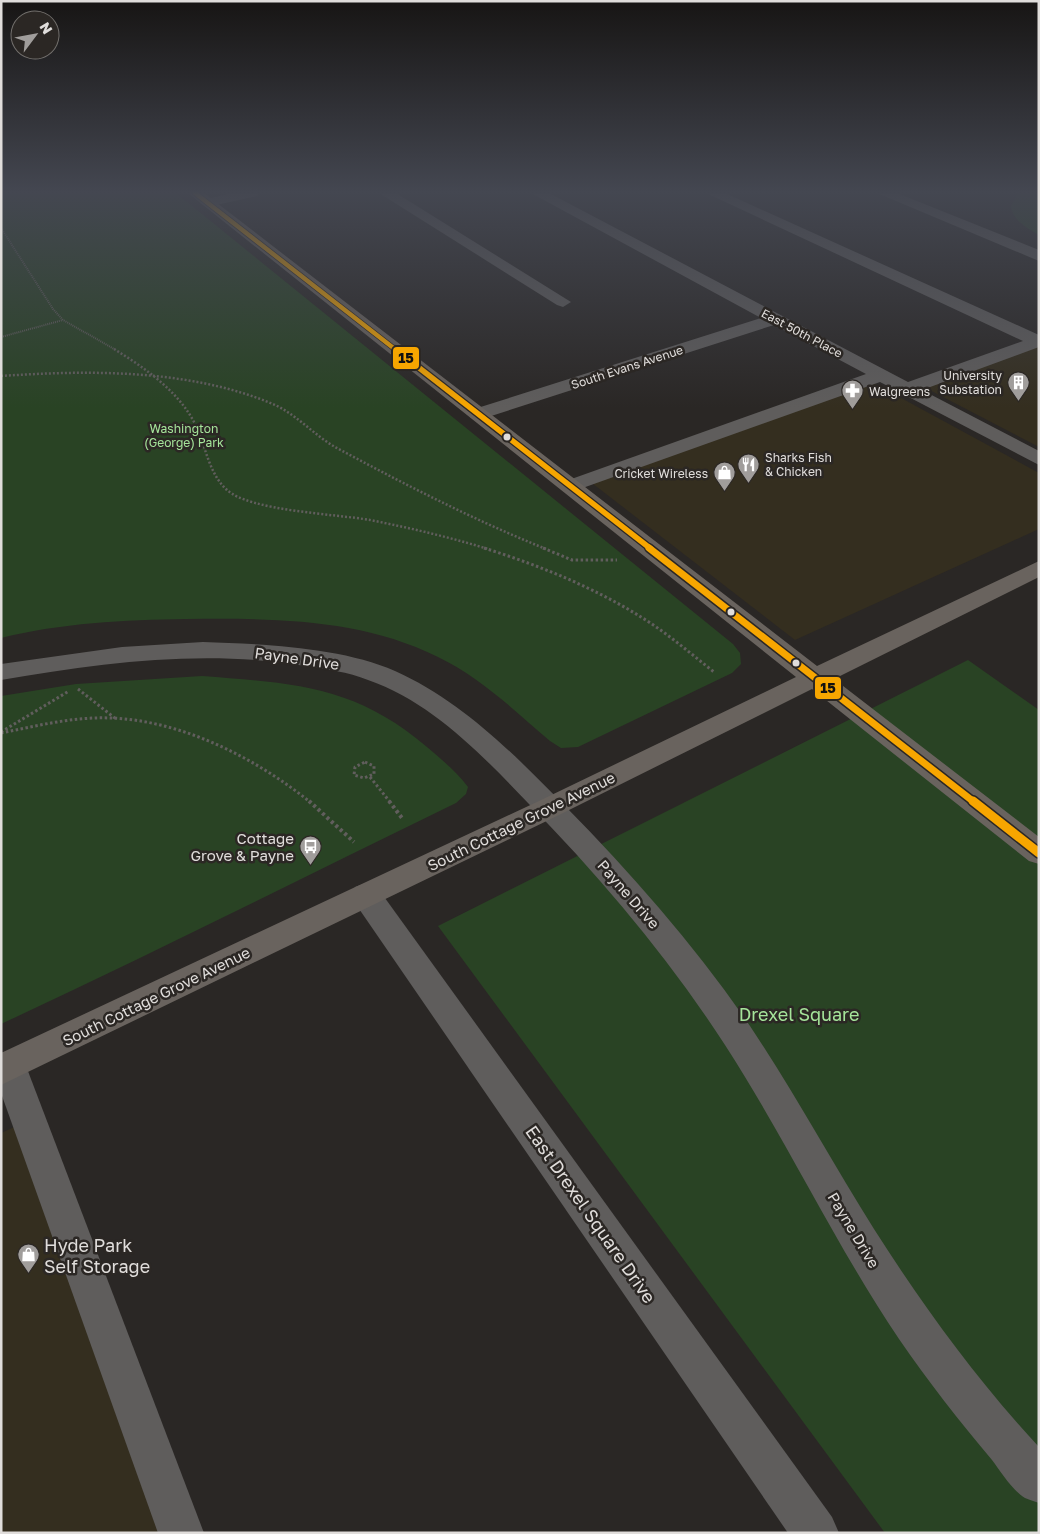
<svg xmlns="http://www.w3.org/2000/svg" width="1040" height="1534" font-family="'Golos Text',sans-serif">
<style>
.commercial{fill:#342e1f}
.green{fill:#294324}
.lines{fill:none;stroke-linecap:round;stroke-linejoin:round}
.path-far3{stroke:#615e5d;stroke-width:2;stroke-dasharray:1 1;stroke-linecap:butt}
.path-far2{stroke:#615e5d;stroke-width:2.5;stroke-dasharray:2 2;stroke-linecap:butt}
.path-far1{stroke:#615e5d;stroke-width:3;stroke-dasharray:2.5 2.5;stroke-linecap:butt}
.path{stroke:#615e5d;stroke-width:4;stroke-dasharray:3 3;stroke-linecap:butt}
.minor{fill:#5f5d5c;fill-rule:evenodd}
.major{fill:#69635e;fill-rule:evenodd}
.bus-1-far3-casing{stroke:#2b2724;stroke-width:6}
.bus-1-far2-casing{stroke:#2b2724;stroke-width:8}
.bus-1-far1-casing{stroke:#2b2724;stroke-width:10}
.bus-1-casing{stroke:#2b2724;stroke-width:12}
.bus-1-far3{stroke:#f7a600;stroke-width:4.5}
.bus-1-far2{stroke:#f7a600;stroke-width:5.5}
.bus-1-far1{stroke:#f7a600;stroke-width:7}
.bus-1{stroke:#f7a600;stroke-width:9}
.bus-dot{fill:#e0dddb;stroke:#2b2724;stroke-width:2}
.labels{text-anchor:middle;dominant-baseline:central;stroke-width:5;stroke-linejoin:round;paint-order:stroke}
.far-street-label{font-size:12px;fill:#e0dddb;stroke:#2b2724}
.far-poi-label{font-size:12px;fill:#e0dddb;stroke:#2b2724;text-anchor:end}
.far-park-label{font-size:12px;fill:#a5e49a;stroke:#2b2724}
.street-label{font-size:15px;fill:#e0dddb;stroke:#2b2724}
.poi-label{font-size:15px;fill:#e0dddb;stroke:#2b2724;text-anchor:end}
.near-park-label{font-size:18px;fill:#a5e49a;stroke:#2b2724}
.near-street-label{font-size:18px;fill:#e0dddb;stroke:#2b2724}
.near-poi-label{font-size:18px;fill:#e0dddb;stroke:#2b2724;text-anchor:start}
.line-badge{stroke:#2b2724;stroke-width:2}
.pale-badge-label{font-size:14px;text-anchor:middle;font-weight:bold;fill:#111}
</style>
<rect width="100%" height="100%" fill="#2a2725"/>
<g class="commercial">
<path d="M 1039,341 L 1039,447 L 920,385 Z"/>
<path d="M 868,380 L 1039,473 L 1039,529 L 795,640 L 588,480 Z"/>
<path d="M 28,1121 L 181,1533 L 1,1533 L 1,1133 Z"/>
</g>
<g class="green">
<path d="M 1,193 L 176,193 L 733,644 L 740,653 L 741,664 L 732,673 L 578,747 L 561,748 L 550,741 C 516,712 480,677 438,657 C 361,618 270,618 186,619 C 124,620 61,623 1,638 Z"/>
<path d="M 1018,193 L 1039,193 L 1039,235 C 1027,228 1013,221 1011,206 Z"/>
<path d="M 968,660 L 1039,710 L 1039,1533 L 885,1533 L 438,926 Z"/>
<path d="M 202,676 C 292,683 355,685 427,747 C 442,760 456,771 468,787 L 466,794 L 456,803 C 304,877 154,953 1,1024 L 1,696 L 76,684 Z"/>
</g>
<g class="lines">
<g class="path-far3">
<path d="M 1,196 L 4,193"/>
<path d="M 1,228 L 53,309 L 63,320 L 116,350"/>
<path d="M 1,337 L 63,320"/>
</g>
<g class="path-far2">
<path d="M 114,349 C 145,368 180,392 196,426 C 206,447 209,474 227,490 C 250,511 336,514 370,520 C 410,528 449,537 488,549"/>
<path d="M 1,376 C 90,370 189,369 273,404 C 296,414 314,435 335,447 C 404,484 474,520 546,549"/>
</g>
<g class="path-far1">
<path d="M 484,548 C 538,565 593,587 641,617 C 667,633 690,653 714,672"/>
<path d="M 543,548 L 572,560 L 617,560"/>
<path d="M 78,689 L 116,719"/>
<path d="M 1,732 L 69,691"/>
<path d="M 1,733 C 32,727 63,719 95,718 C 171,715 252,755 310,802"/>
<path d="M 365,762 L 374,766 L 374,774 L 364,778 L 354,775 L 355,767 Z"/>
<path d="M 370,777 L 390,802"/>
</g>
<g class="path">
<path d="M 309,801 L 354,842"/>
<path d="M 389,801 L 402,818"/>
</g>
<g class="minor">
<path d="M 232,193 L 259,193 L 257,196 L 207,207 L 200,203 L 202,200 Z"/>
<path d="M 379,193 L 396,193 L 571,302 L 563,307 L 557,305 Z"/>
<path d="M 531,193 L 549,193 L 908,382 L 1023,341 L 706,193 L 725,193 L 1039,335 L 1039,347 L 922,390 L 1039,451 L 1039,465 L 880,382 L 577,490 L 570,492 L 563,490 L 560,486 L 563,482 L 866,374 L 774,325 L 485,418 L 471,418 L 468,414 L 471,410 L 761,318 Z"/>
<path d="M 877,193 L 897,193 L 1039,250 L 1039,261 Z"/>
<path d="M 203,642 C 262,644 341,647 395,671 C 462,701 515,755 566,807 C 633,875 696,947 750,1026 C 794,1092 832,1162 874,1229 C 923,1306 977,1380 1039,1447 L 1039,1503 C 1034,1501 1029,1500 1025,1498 C 1012,1490 1001,1472 992,1460 C 959,1421 928,1381 899,1339 C 835,1244 787,1141 725,1045 C 668,957 601,878 528,803 C 483,756 432,702 368,680 C 348,672 326,669 305,666 C 203,649 101,663 1,680 L 1,664 L 122,647 Z"/>
<path d="M 366,883 L 377,887 L 832,1517 L 839,1533 L 788,1533 L 355,903 L 351,895 L 355,887 Z"/>
<path d="M 9,1051 L 21,1055 L 26,1066 L 204,1533 L 158,1533 L 1,1093 L 1,1053 Z"/>
</g>
<path class="major" d="M 188,193 L 204,193 L 817,666 L 1039,561 L 1039,577 L 834,679 L 1039,837 L 1039,864 L 1029,861 L 812,689 L 559,815 L 1,1085 L 1,1053 L 539,801 L 796,677 Z"/>
<defs>
<path id="bus-1-far3" d="M 195,193 L 396,350"/>
<path id="bus-1-far2" d="M 395,349 L 651,549"/>
<path id="bus-1-far1" d="M 649,548 L 974,802"/>
<path id="bus-1" d="M 973,801 L 1039,853"/>
</defs>
<use href="#bus-1-far3" class="bus-1-far3-casing"/>
<use href="#bus-1-far2" class="bus-1-far2-casing"/>
<use href="#bus-1-far1" class="bus-1-far1-casing"/>
<use href="#bus-1" class="bus-1-casing"/>
<use href="#bus-1-far3" class="bus-1-far3"/>
<use href="#bus-1-far2" class="bus-1-far2"/>
<use href="#bus-1-far1" class="bus-1-far1"/>
<use href="#bus-1" class="bus-1"/>
</g>
<linearGradient id="sky" x2="0" y2="1"><stop stop-color="#171514"/><stop offset="0.47" stop-color="#444751"/><stop offset="1" stop-color="#444751" stop-opacity="0"/></linearGradient>
<rect width="1040" height="408" fill="url(#sky)"/>
<defs>
<symbol id="building-pin" viewBox="-11 -11 22 30"><path d="M0 17L-7.5 6A9.5 9.5 0 1 1 7.5 6Z" fill="#a09d9b" stroke="#2b2724"/><path d="M-4-6H4V6H1V3H-1V6H-4ZM-2.5-4.3h1.7v1.8h-1.7ZM.8-4.3h1.7v1.8H.8ZM-2.5-1h1.7V.8h-1.7ZM.8-1h1.7V.8H.8Z" fill="#fff"/></symbol>
<symbol id="pharmacy-pin" viewBox="-11 -11 22 30"><path d="M0 17L-7.5 6A9.5 9.5 0 1 1 7.5 6Z" fill="#a09d9b" stroke="#2b2724"/><path d="M-2-6h4v4h4v4h-4v4h-4v-4h-4v-4h4Z" fill="#fff"/></symbol>
<symbol id="restaurant-pin" viewBox="-11 -11 22 30"><path d="M0 17L-7.5 6A9.5 9.5 0 1 1 7.5 6Z" fill="#a09d9b" stroke="#2b2724"/><path d="M-5-6h1v4h1v-4h1v4h1v-4h1v5L-1.5 .5V6h-2V.5L-5-1ZM5-6V6H3V1.5H1.5Q1.5-4 5-6Z" fill="#fff"/></symbol>
<symbol id="shop-pin" viewBox="-11 -11 22 30"><path d="M0 17L-7.5 6A9.5 9.5 0 1 1 7.5 6Z" fill="#a09d9b" stroke="#2b2724"/><path d="M-5-2.5h2.3a2.7 3.5 0 0 1 5.4 0H5L5.5 6h-11ZM-1.5-2.5h3a1.5 2.3 0 0 0-3 0Z" fill="#fff"/></symbol>
<symbol id="bus-pin" viewBox="-11 -11 22 30"><path d="M0 17L-7.5 6A9.5 9.5 0 1 1 7.5 6Z" fill="#a09d9b" stroke="#2b2724"/><path d="M-5-6H5V4H4V6H2V4H-2V6H-4V4H-5ZM-3.5-4V0h7V-4ZM-3.5 1.2v1.5H-2V1.2ZM2 1.2v1.5H3.5V1.2Z" fill="#fff"/></symbol>
</defs>
<g fill-rule="evenodd">
<use href="#building-pin" x="1006" y="370" width="25" height="34"/>
<use href="#pharmacy-pin" x="840" y="378" width="25" height="34"/>
<use href="#restaurant-pin" x="736" y="452" width="25" height="34"/>
<use href="#shop-pin" x="712" y="460" width="25" height="34"/>
<use href="#bus-pin" x="298" y="834" width="25" height="34"/>
<use href="#shop-pin" x="16" y="1242" width="25" height="34"/>
</g>
<g class="bus-dot">
<circle cx="507" cy="437" r="4.5"/>
<circle cx="731" cy="612" r="4.5"/>
<circle cx="796" cy="663" r="4.5"/>
</g>
<g class="labels">
<g class="far-street-label">
<text transform="translate(802 333) rotate(28)">East 50th Place</text>
<text transform="translate(627 367) rotate(-18)">South Evans Avenue</text>
</g>
<g class="far-poi-label">
<text x="1002" y="375">University<tspan x="1002" dy="14">Substation</tspan></text>
<text x="869" y="391" text-anchor="start">Walgreens</text>
<text x="765" y="457" text-anchor="start">Sharks Fish<tspan x="765" dy="14">&amp; Chicken</tspan></text>
<text x="708" y="473">Cricket Wireless</text>
</g>
<g class="far-park-label">
<text x="184" y="428">Washington<tspan x="184" dy="14">(George) Park</tspan></text>
</g>
<g class="street-label">
<text transform="translate(297 658) rotate(8)">Payne Drive</text>
<text transform="translate(521 821) rotate(-26)">South Cottage Grove Avenue</text>
<text transform="translate(629 894) rotate(49)">Payne Drive</text>
<text transform="translate(156 996) rotate(-26)">South Cottage Grove Avenue</text>
<text transform="translate(854 1230) rotate(59)">Payne Drive</text>
</g>
<g class="poi-label">
<text x="294" y="838">Cottage<tspan x="294" dy="17">Grove &amp; Payne</tspan></text>
</g>
<g class="near-park-label">
<text x="799" y="1014">Drexel Square</text>
</g>
<g class="near-street-label">
<text transform="translate(591 1214) rotate(55)">East Drexel Square Drive</text>
</g>
<g class="near-poi-label">
<text x="44" y="1245">Hyde Park<tspan x="44" dy="21">Self Storage</tspan></text>
</g>
</g>
<g class="line-badge">
<rect x="392" y="346" width="28" height="24" rx="5" fill="#f7a600"/>
<rect x="814" y="676" width="28" height="24" rx="5" fill="#f7a600"/>
</g>
<g class="pale-badge-label">
<text x="406" y="363">15</text>
<text x="828" y="693">15</text>
</g>
<rect width="1040" height="1534" fill="none" stroke="#e0dddb" stroke-width="5"/>
<g transform="translate(35 35) rotate(58)"><circle r="24" fill="#2b2724" stroke="#73706d"/>
<path d="M0-4L9 19L0 12L-9 19Z" fill="#a09d9b"/>
<text y="-8" font-size="14" font-weight="bold" text-anchor="middle" fill="#e0dddb">N</text>
</g>
</svg>
